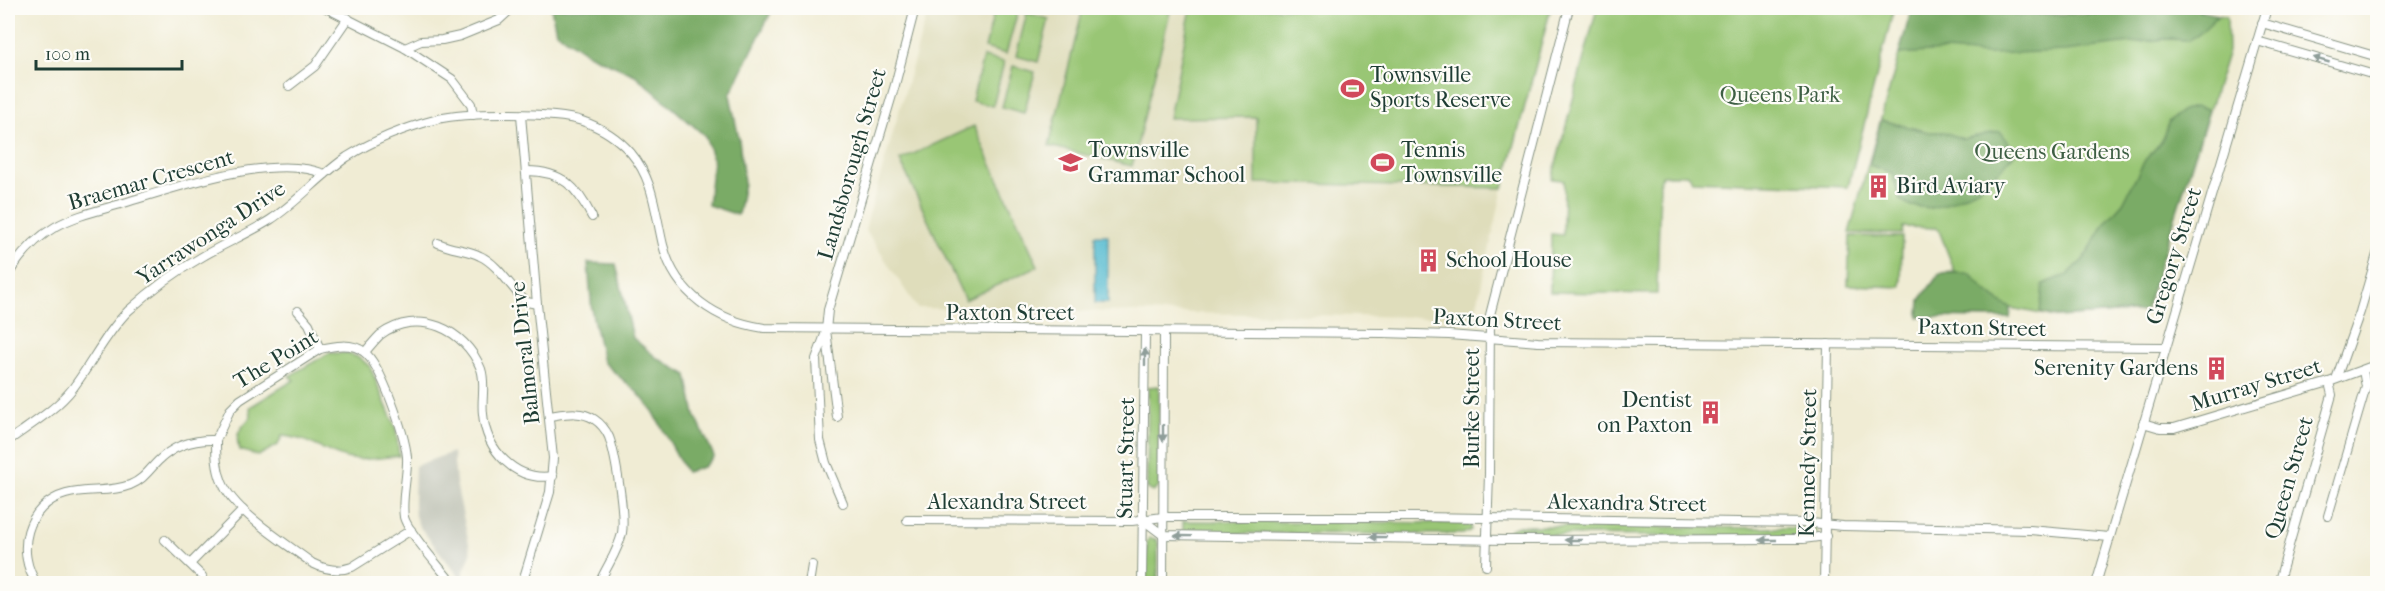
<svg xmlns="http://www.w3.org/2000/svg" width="2385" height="591" font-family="'IM FELL French Canon',serif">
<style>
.built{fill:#dfddbb}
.industrial{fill:#c3c6b9}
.green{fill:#99c675;stroke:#5c8254;stroke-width:1.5}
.forest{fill:#7aab66;stroke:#4c744d;stroke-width:1.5}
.water{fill:#51b9cf;stroke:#387b82;stroke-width:1.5}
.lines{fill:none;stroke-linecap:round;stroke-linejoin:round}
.street-casing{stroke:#889484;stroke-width:10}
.street{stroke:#fff;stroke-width:8}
.oneway{fill:#8f9e9a}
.labels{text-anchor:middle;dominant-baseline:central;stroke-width:4.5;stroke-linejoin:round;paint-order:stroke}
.poi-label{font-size:22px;fill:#1f3d34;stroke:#fdfcf7;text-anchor:start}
.park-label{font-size:22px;fill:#3e5f44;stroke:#fdfcf7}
.street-label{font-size:22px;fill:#1f3d34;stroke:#fdfcf7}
</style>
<rect width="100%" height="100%" fill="#fdfcf7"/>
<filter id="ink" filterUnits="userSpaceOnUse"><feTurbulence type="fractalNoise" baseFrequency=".0167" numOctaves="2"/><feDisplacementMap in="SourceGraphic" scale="12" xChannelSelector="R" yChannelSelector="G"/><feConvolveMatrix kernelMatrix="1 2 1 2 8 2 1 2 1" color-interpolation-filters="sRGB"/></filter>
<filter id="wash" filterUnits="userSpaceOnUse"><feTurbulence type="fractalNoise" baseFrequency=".008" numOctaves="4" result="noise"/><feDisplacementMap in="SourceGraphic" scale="24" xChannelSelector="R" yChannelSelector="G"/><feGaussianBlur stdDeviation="1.35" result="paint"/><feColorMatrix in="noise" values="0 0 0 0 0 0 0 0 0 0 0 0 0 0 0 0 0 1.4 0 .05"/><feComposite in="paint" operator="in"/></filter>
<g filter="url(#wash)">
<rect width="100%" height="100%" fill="#f0ecd4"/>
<g class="built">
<path d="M 929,8 L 1191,8 L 1256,117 L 1256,183 L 1503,188 L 1474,318 L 917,308 L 865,229 Z"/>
<path d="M 1953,8 L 2133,8 L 2133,13 L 2015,15 Z"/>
</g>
<path class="industrial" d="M 453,452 L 456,483 L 471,553 L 461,579 L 419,526 L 415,516 L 414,504 L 415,466 Z"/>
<g class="green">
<path d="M 995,8 L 1018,11 L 1006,54 L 985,48 Z"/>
<path d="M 1083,8 L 1171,8 L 1132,166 L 1049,146 Z"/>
<path d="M 1191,8 L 1551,8 L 1503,188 L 1256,183 L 1256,117 L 1169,118 Z"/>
<path d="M 1597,8 L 1894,8 L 1848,187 L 1692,181 L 1689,175 L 1662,175 L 1660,181 L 1657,294 L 1550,292 L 1551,234 L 1563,235 L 1563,231 L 1564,180 L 1552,179 Z"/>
<path d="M 1912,8 L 1953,8 L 2015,15 L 2199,11 L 2227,17 L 2228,51 L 2145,311 L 2056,317 L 2011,308 L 2010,318 L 1919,317 L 1920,300 L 1940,273 L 1955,272 L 1938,228 L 1903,227 L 1902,234 L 1849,233 Z"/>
<path d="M 1027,13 L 1049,19 L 1038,62 L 1016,56 Z"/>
<path d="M 983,57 L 1004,62 L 993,106 L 972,101 Z"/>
<path d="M 1013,66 L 1035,72 L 1024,113 L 1002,107 Z"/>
<path d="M 974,126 L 1038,266 L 965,300 L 900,160 Z"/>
<path d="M 1850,236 L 1902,237 L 1901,287 L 1848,285 Z"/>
<path d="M 329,353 L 347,353 L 360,358 L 370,367 L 396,429 L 399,456 C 382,457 363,462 346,458 C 324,452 306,437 282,436 L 278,445 L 258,456 L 240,450 C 233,435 241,427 251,417 L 250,407 L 294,380 L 289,376 Z"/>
<path d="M 1159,386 L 1159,487 L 1153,492 L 1147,488 L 1148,387 Z"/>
<path d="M 1183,521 L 1451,523 L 1469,524 L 1471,526 L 1471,530 L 1463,534 L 1183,533 Z"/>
<path d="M 1519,526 L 1802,528 L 1814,529 L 1817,532 L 1793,538 L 1509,534 L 1510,529 Z"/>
<path d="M 1149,538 L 1156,539 L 1158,543 L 1158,583 L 1146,583 L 1147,542 Z"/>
</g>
<g class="forest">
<path d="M 551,8 L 773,8 L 730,95 L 739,139 L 744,183 L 738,215 L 708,205 L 713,160 L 705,136 L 635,75 L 590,55 L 556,32 Z"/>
<path d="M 1912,8 L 1953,8 L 2015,15 L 2133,13 L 2133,8 L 2200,8 L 2199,11 L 2219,15 L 2198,35 L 2189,40 L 2165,39 L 2064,51 L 1989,54 L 1944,51 L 1899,54 Z"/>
<path d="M 2195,107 L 2209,110 L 2145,311 L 2056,317 L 2040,313 L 2043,284 L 2067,275 L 2083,260 L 2106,222 L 2123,203 L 2145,160 L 2161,142 L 2169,121 L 2183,110 Z"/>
<path d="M 1881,120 L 1929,132 L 1944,132 L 1963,139 L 2000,131 L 2016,152 L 1988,184 L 1946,204 L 1931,208 L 1912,206 L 1900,200 L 1892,173 L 1869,165 Z"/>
<path d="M 588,263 L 616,264 L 633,338 L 657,358 L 687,375 L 695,415 L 714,456 L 703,467 L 686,472 L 653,411 L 638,393 L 603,362 L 592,313 Z"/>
<path d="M 1940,273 L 1970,273 C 1982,288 1993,299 2011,308 L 2010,318 L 1919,317 L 1920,300 Z"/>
</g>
<rect class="water" x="1095" y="235" width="13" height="68"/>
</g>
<g filter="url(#ink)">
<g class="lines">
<defs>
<g id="street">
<path d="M 326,8 L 405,48 L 452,79 L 471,104 L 473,115"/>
<path d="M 2262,23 L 2378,57"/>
<path d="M 2257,41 L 2378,76"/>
<path d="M 405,48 L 421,41 L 442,40 L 460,36 L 499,20 L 512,8"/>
<path d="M 289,86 L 315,66 L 348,18"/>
<path d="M 521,115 L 537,304 L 553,458 L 550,492 L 522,584"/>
<path d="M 527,171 C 562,171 577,187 592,217"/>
<path d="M 438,243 C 453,250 466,249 480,256 C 496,263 509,284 521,297 L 527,302 L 537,304"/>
<path d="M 8,275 C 20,255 34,239 55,227 C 76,215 101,210 124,203 C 176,187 274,153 325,174"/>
<path d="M 298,311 L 309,324 L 320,349"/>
<path d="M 826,332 L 816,359 L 820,440 L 826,463 L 843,503"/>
<path d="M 365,352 C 370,346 375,340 380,335 C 418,307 465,329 481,369 C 486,384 481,399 483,414 C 486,450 515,482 553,476"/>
<path d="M 2336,379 L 2360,312 L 2378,251"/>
<path d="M 549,416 C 564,414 581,410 594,419 C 600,423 606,430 609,437 C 616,456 625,514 622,533 C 618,552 606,567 599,584"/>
<path d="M 837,417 L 826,330 L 828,310 L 895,85 L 915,8"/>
<path d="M 2143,423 L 2160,428 L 2174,428 L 2329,382 L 2378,364"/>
<path d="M 216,440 C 216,454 216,468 222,482 C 234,512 286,543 312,563 C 326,570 338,572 352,567 L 411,530"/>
<path d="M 8,441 C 30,425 56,410 73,388 C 92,363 106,333 128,311 C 149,292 175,272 200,258 C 223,244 248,234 270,220 C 298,202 319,176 347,157 C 374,140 407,127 438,119 C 466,112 555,112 582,121 C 600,127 618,138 631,153 C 654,180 655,212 663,245 C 675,294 717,321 764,328 L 1383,333 L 1449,335 L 1538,342 L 2165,347"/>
<path d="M 2328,516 L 2366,387 L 2363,370"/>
<path d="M 907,520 L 1132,521 L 1163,517 L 1421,517 L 1811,523 L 1843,526 L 2030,530 L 2109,537"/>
<path d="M 1143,520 L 1163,535 L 1507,540 L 1803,539 L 1826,536"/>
<path d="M 165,540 L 202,576"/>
<path d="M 190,564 L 243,510"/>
<path d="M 1486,566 L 1489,474 L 1490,315 L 1569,8"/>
<path d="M 37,584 C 15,552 26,505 66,494 C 87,488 110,493 130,485 C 143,480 149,470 158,461 C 174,445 194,439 216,440 L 230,410 L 240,400 L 320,349 C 333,346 352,342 364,352 C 381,364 405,435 407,457 C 408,476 401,498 404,517 C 407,531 442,570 453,584"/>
<path d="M 809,584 L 812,565"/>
<path d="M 1142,584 L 1145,332"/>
<path d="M 1163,584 L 1164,333"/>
<path d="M 1824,584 L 1828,344"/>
<path d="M 2096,584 L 2267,8"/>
<path d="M 2278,584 L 2332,395 L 2329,382"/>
</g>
</defs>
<use href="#street" class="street-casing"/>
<use href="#street" class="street"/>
</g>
<defs><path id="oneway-solid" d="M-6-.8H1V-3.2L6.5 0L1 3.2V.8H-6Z" transform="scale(1.5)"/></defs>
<g class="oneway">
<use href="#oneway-solid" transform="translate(2321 60) rotate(-164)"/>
<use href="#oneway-solid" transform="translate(1145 357) rotate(-90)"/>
<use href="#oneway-solid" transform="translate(1163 433) rotate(90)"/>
<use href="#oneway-solid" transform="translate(1183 536) rotate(-179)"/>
<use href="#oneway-solid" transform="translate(1378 537) rotate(-179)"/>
<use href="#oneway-solid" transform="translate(1573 540) rotate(180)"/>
<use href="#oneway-solid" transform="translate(1768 540) rotate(180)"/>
</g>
</g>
<defs>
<symbol id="stadium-bare" viewBox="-9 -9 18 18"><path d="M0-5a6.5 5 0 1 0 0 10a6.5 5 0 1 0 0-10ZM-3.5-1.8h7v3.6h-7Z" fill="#d1495b" stroke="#fdfcf7" stroke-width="2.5" paint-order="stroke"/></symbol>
<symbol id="school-bare" viewBox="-9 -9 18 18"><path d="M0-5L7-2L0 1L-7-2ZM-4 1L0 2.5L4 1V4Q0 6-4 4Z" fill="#d1495b" stroke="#fdfcf7" stroke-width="2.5" paint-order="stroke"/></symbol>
<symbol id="building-bare" viewBox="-9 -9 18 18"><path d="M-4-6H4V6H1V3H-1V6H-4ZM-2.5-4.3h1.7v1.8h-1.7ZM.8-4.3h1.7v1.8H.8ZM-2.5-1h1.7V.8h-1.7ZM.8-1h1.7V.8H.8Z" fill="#d1495b" stroke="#fdfcf7" stroke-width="2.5" paint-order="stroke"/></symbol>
</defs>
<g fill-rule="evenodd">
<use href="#stadium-bare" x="1336" y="72" width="33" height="33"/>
<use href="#school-bare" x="1054" y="146" width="33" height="33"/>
<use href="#stadium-bare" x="1366" y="146" width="33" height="33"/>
<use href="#building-bare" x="1862" y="170" width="33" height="33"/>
<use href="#building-bare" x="1412" y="244" width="33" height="33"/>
<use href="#building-bare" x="2200" y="352" width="33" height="33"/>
<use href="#building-bare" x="1694" y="396" width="33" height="33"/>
</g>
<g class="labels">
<g class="poi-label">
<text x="1370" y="75">Townsville<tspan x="1370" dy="25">Sports Reserve</tspan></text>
<text x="1088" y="150">Townsville<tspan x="1088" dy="25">Grammar School</tspan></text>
<text x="1401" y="150">Tennis<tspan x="1401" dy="25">Townsville</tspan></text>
<text x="1896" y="186">Bird Aviary</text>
<text x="1446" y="260">School House</text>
<text x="2198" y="368" text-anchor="end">Serenity Gardens</text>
<text x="1692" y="400" text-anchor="end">Dentist<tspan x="1692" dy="25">on Paxton</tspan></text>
</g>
<g class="park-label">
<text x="1780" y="95">Queens Park</text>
<text x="2052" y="152">Queens Gardens</text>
</g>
<g class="street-label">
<text transform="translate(852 164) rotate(-74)">Landsborough Street</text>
<text transform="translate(151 180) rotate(-16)">Braemar Crescent</text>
<text transform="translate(211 233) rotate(-33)">Yarrawonga Drive</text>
<text transform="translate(2174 256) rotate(-73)">Gregory Street</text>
<text x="1010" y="313">Paxton Street</text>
<text transform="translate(1497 320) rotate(3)">Paxton Street</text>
<text transform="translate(1982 328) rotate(1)">Paxton Street</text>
<text transform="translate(525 353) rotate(-96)">Balmoral Drive</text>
<text transform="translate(276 359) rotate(-31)">The Point</text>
<text transform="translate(2256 385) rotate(-17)">Murray Street</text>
<text transform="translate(1472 408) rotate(-90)">Burke Street</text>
<text transform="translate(1126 458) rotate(-89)">Stuart Street</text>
<text transform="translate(1808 463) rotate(-89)">Kennedy Street</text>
<text transform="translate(2289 478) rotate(-74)">Queen Street</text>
<text x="1007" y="502">Alexandra Street</text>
<text transform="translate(1627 503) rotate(1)">Alexandra Street</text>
</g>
</g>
<rect width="2385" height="591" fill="none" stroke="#fdfcf7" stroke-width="30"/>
<path d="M36 60v9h146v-9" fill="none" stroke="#1f3d34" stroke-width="3"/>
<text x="45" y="60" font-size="18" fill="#1f3d34" stroke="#fdfcf7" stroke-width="4.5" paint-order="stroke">100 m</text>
</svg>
